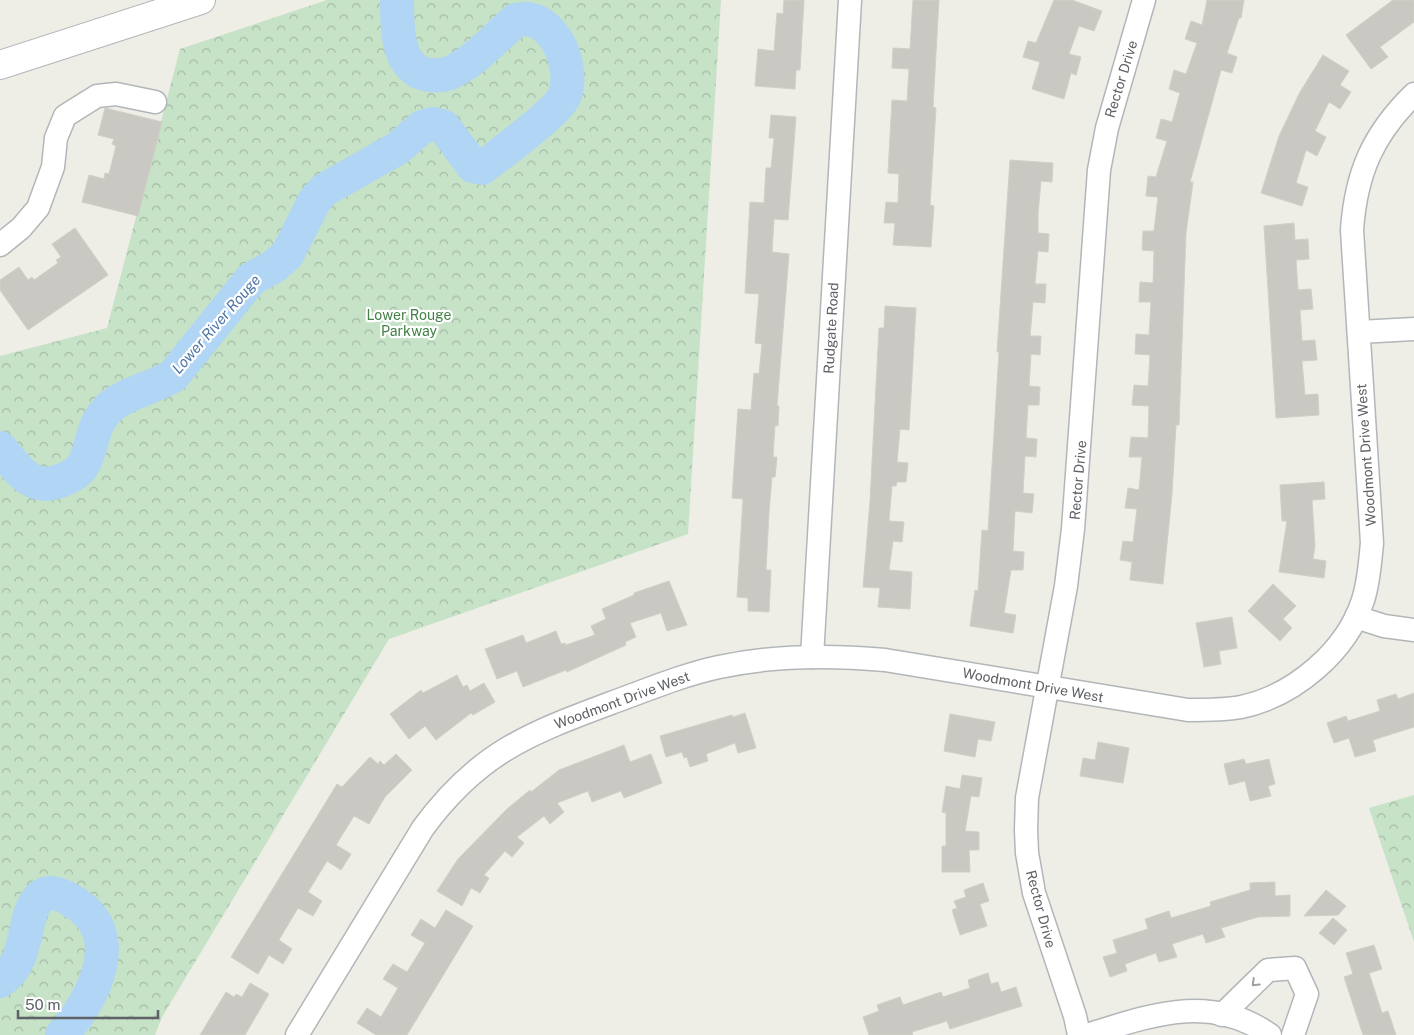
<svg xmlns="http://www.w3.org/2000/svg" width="1414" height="1035" font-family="'Public Sans',sans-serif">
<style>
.forest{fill:url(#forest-crowns)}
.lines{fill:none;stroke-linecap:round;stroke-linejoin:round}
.river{stroke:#b0d5f5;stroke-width:34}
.building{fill:#cac8c3;stroke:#d2cfc5}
.minor-casing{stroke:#b3b6b9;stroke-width:25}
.secondary-casing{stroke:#b3b5b9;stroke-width:30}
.minor{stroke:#fff;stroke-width:22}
.secondary{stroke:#fff;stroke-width:28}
.oneway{stroke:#9ea0a3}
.labels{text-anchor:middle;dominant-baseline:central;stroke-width:4.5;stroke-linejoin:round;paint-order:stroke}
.street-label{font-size:14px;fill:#5e6165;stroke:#fff}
.park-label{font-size:14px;fill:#418145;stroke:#fff}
.water-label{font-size:15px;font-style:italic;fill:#4e77a5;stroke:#fff}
</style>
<defs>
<pattern id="forest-crowns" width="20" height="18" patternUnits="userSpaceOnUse" patternTransform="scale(1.25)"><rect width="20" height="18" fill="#c6e2c7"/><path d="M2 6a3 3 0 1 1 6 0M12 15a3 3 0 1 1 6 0" fill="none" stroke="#a4bba5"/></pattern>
</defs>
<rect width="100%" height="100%" fill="#eeede6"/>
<g class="forest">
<path d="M 327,0 L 721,0 L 688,534 L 389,639 L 162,1017 L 155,1035 L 0,1035 L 0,356 L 107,328 L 180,49 Z"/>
<path d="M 1414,795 L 1414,942 L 1369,808 Z"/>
</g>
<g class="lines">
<g class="river">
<path d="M 0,448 C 20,471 32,494 65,479 C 72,476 79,472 83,465 C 94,447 90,427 108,409 C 125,393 153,388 173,376 L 251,279 L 273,267 L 287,255 L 315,200 L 324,190 L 398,148 L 422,127 L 433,124 L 444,127 L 473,166 L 482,168 C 500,154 555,114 564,97 C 572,78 565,50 553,35 C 543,23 531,16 516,20 C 496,37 477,59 454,71 C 447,75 439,76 431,75 C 396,72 397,27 397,0"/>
<path d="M 0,981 C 33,960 20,909 43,895 C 52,890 65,896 72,901 C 128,933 94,998 62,1035"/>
</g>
</g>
<g class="building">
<path d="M 784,0 L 804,0 L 800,70 L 796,70 L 795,89 L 755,86 L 758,49 L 774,51 L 777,13 L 783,14 Z"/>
<path d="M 913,0 L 939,0 L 933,107 L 936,108 L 930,205 L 934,206 L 931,247 L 893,245 L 895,223 L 884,223 L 886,202 L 898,203 L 899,174 L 888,173 L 892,100 L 907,101 L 909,69 L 892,68 L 893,48 L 910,49 Z"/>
<path d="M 1054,0 L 1072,0 L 1102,11 L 1094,31 L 1079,26 L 1069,54 L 1081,57 L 1076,75 L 1071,73 L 1064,99 L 1032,89 L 1040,62 L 1023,57 L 1028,41 L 1036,43 Z"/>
<path d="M 1207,0 L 1244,0 L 1241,18 L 1239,18 L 1227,53 L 1237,57 L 1232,73 L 1221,70 L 1190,182 L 1193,182 L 1186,233 L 1179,425 L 1176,425 L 1172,494 L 1163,584 L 1130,580 L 1132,562 L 1120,560 L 1123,541 L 1133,542 L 1137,509 L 1125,508 L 1128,488 L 1139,490 L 1142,457 L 1129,457 L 1131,437 L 1148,438 L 1149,406 L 1132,405 L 1134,385 L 1148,386 L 1150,355 L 1135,354 L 1136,334 L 1149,335 L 1151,302 L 1139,302 L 1140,282 L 1153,283 L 1154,251 L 1142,250 L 1143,231 L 1154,231 L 1158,197 L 1146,196 L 1148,176 L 1156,177 L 1167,141 L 1156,138 L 1161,119 L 1172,122 L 1180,93 L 1169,89 L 1174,70 L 1186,74 L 1197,43 L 1185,39 L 1191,21 L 1202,25 Z"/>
<path d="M 1393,0 L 1414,0 L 1414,22 L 1380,47 L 1388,57 L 1371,69 L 1346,35 Z"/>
<path d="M 1323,55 L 1349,71 L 1340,85 L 1351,92 L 1340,109 L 1329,102 L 1315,131 L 1326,137 L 1317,156 L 1306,150 L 1296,183 L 1308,187 L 1302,206 L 1261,193 L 1279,136 L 1300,92 Z"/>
<path d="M 105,108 L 162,122 L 138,216 L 82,202 L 89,175 L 104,179 L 105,173 L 109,174 L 116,146 L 112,144 L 114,139 L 98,135 Z"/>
<path d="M 771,115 L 796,117 L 788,220 L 774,219 L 772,252 L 789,254 L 777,406 L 779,406 L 778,426 L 775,425 L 773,457 L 777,457 L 775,477 L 772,477 L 769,512 L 766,570 L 771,570 L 769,612 L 748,611 L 748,598 L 737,597 L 743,499 L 732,498 L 738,409 L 751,410 L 754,373 L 759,374 L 762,344 L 755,343 L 759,294 L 745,293 L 750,202 L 764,203 L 766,168 L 771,168 L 774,138 L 769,138 Z"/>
<path d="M 1010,160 L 1053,163 L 1052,182 L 1041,181 L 1038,214 L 1038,233 L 1049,234 L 1048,252 L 1038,251 L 1035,284 L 1046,284 L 1045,303 L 1033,302 L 1030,336 L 1041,336 L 1040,355 L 1031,354 L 1029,386 L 1040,387 L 1039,405 L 1028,405 L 1026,438 L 1037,439 L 1036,457 L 1025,456 L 1023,493 L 1034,494 L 1032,513 L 1015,511 L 1013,551 L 1024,552 L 1023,570 L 1011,570 L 1004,613 L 1016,615 L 1013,633 L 970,626 L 975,590 L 978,591 L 982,530 L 988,531 L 999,352 L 997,352 Z"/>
<path d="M 1294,223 L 1295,240 L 1308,239 L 1309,259 L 1296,260 L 1298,290 L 1311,289 L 1313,309 L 1300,310 L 1302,341 L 1315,340 L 1317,360 L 1302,361 L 1305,395 L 1318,394 L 1319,415 L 1276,418 L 1264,226 Z"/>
<path d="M 75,228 L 108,275 L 28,330 L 0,290 L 0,280 L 19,267 L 28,280 L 32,277 L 34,280 L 58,263 L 56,260 L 61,257 L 52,244 Z"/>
<path d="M 885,306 L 916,308 L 909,430 L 900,429 L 897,462 L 908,463 L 906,482 L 897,482 L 896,486 L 892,486 L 889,521 L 904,522 L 902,542 L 893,541 L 889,570 L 912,572 L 910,609 L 878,607 L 880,588 L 863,587 L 870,501 L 879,328 L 884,328 Z"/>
<path d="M 1324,482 L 1325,499 L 1312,500 L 1315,546 L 1313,559 L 1326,561 L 1324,578 L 1279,572 L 1287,521 L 1282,521 L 1280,485 Z"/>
<path d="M 669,581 L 687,625 L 667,631 L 661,613 L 630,623 L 636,637 L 625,642 L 626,645 L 567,672 L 566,670 L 523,687 L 517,671 L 497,679 L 485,649 L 523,635 L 526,643 L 556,631 L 561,644 L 565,643 L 566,645 L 595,635 L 591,626 L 606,619 L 602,609 L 634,595 L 634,593 Z"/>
<path d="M 1273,584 L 1296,606 L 1283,619 L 1292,628 L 1280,641 L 1248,611 Z"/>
<path d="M 1232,617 L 1237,648 L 1219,651 L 1221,664 L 1204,667 L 1196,623 Z"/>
<path d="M 457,675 L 463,687 L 467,685 L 470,691 L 484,683 L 495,702 L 473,715 L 471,713 L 436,740 L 425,726 L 409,739 L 390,714 L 421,690 L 423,693 Z"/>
<path d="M 1414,693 L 1414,727 L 1373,740 L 1376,751 L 1355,757 L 1349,738 L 1334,743 L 1327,723 L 1346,716 L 1348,721 L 1380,711 L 1377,700 L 1396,694 L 1398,699 Z"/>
<path d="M 745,713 L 756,748 L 738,753 L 735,743 L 706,754 L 708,761 L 690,767 L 687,757 L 684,758 L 682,752 L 666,757 L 660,736 L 732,715 L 733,717 Z"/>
<path d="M 950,714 L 995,722 L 991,741 L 978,739 L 975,757 L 944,751 Z"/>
<path d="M 1098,742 L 1129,748 L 1123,783 L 1080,776 L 1083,758 L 1095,760 Z"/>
<path d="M 624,745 L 630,762 L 651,754 L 662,783 L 624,798 L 621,791 L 592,802 L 588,791 L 557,803 L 564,812 L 550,824 L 544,816 L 517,837 L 524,843 L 512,857 L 505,851 L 484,875 L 489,878 L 480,893 L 471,888 L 462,906 L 437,891 L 458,859 L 507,809 L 530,790 L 531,792 L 559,770 Z"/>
<path d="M 396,754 L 412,770 L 385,797 L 369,824 L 354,816 L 336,845 L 351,854 L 341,870 L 327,861 L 308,892 L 322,901 L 313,916 L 298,908 L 279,940 L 292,949 L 283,964 L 269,955 L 258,974 L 231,957 L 337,784 L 342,787 L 370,757 L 378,764 L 380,761 L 384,765 Z"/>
<path d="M 1244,759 L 1246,764 L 1269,759 L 1275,784 L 1268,786 L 1271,796 L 1250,801 L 1245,781 L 1229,785 L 1224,764 Z"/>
<path d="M 962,775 L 982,778 L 979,797 L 971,796 L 965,831 L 979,832 L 979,850 L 969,850 L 970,872 L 942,872 L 942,846 L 946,846 L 946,813 L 942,812 L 946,786 L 960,789 Z"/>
<path d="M 1275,882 L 1275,896 L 1290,895 L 1290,916 L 1258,917 L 1221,928 L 1225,937 L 1206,943 L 1203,934 L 1172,944 L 1177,957 L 1159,962 L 1156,953 L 1125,964 L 1127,971 L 1110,977 L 1103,957 L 1117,953 L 1113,940 L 1148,929 L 1145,919 L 1169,911 L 1171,918 L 1211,906 L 1210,902 L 1250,890 L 1250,883 Z"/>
<path d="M 983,883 L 989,901 L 980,904 L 987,926 L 960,935 L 952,910 L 957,908 L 954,901 L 966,897 L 964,890 Z"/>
<path d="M 1326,890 L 1346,906 L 1338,915 L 1304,916 Z"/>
<path d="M 446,910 L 473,926 L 407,1035 L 376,1035 L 357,1023 L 367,1008 L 381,1017 L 398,988 L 383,979 L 393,964 L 407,972 L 425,943 L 411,935 L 421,919 L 435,928 Z"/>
<path d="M 1333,918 L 1347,930 L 1334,945 L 1319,933 Z"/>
<path d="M 1374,945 L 1382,969 L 1369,973 L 1382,1013 L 1388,1011 L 1396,1035 L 1363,1035 L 1344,977 L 1353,974 L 1346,953 Z"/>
<path d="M 988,973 L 991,984 L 998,982 L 1001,992 L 1016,987 L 1022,1006 L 950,1029 L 947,1021 L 912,1032 L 913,1035 L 869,1035 L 863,1017 L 879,1011 L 877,1005 L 900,997 L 903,1005 L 941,992 L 943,997 L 970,988 L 968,980 Z"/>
<path d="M 250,983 L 269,994 L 245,1035 L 200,1035 L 226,992 L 234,997 L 236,994 L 242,997 Z"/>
</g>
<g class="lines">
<defs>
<g id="minor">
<path d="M 0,245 L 21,228 L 38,208 L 53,167 L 56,138 L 65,116 L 97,96 L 116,94 L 155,102"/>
<path d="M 1359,332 L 1414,329"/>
<path d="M 1356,617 L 1384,626 L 1414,630"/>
<path d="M 812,657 L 850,0"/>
<path d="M 1222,1015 L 1268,970 L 1295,968 L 1307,994 L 1293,1035"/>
<path d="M 297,1035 L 423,828 C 478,753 528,734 611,703 C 647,690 682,675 719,667 C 774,655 830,655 885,660 L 1188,710 C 1206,710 1224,710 1241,707 C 1294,696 1347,651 1363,600 C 1369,582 1370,562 1372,543 L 1352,230 C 1356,173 1373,134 1414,94"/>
<path d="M 1079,1035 L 1075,1016 L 1034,893 L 1027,853 L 1026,830 L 1027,798 L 1066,586 L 1073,529 L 1099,170 L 1107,128 L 1144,0"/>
<path d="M 1087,1035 C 1149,1016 1210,992 1270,1035"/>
</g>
<path id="secondary" d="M 0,65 L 201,0"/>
</defs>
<use href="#minor" class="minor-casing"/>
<use href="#secondary" class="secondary-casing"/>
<use href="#minor" class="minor"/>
<use href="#secondary" class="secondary"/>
</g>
<defs><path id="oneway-chevron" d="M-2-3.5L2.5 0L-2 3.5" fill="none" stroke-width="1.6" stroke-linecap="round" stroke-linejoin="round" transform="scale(1.25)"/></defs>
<use class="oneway" href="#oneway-chevron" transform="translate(1255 983) rotate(136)"/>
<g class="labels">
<g class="street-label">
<text transform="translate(1121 79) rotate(-73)">Rector Drive</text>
<text transform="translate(831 328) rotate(-87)">Rudgate Road</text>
<text transform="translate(1366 455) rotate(-94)">Woodmont Drive West</text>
<text transform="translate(1078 480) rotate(-85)">Rector Drive</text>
<text transform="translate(1033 685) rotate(10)">Woodmont Drive West</text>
<text transform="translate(622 700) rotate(-20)">Woodmont Drive West</text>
<text transform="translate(1041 909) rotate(75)">Rector Drive</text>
</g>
<g class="park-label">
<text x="409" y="315">Lower Rouge<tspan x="409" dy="16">Parkway</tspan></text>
</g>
<g class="water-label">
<text transform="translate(216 324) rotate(-49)">Lower River Rouge</text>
</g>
</g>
<path d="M18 1010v8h140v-8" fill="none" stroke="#5e6165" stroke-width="2.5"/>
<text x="25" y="1010" font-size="15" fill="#5e6165" stroke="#ffffff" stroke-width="4" paint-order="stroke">50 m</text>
</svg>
